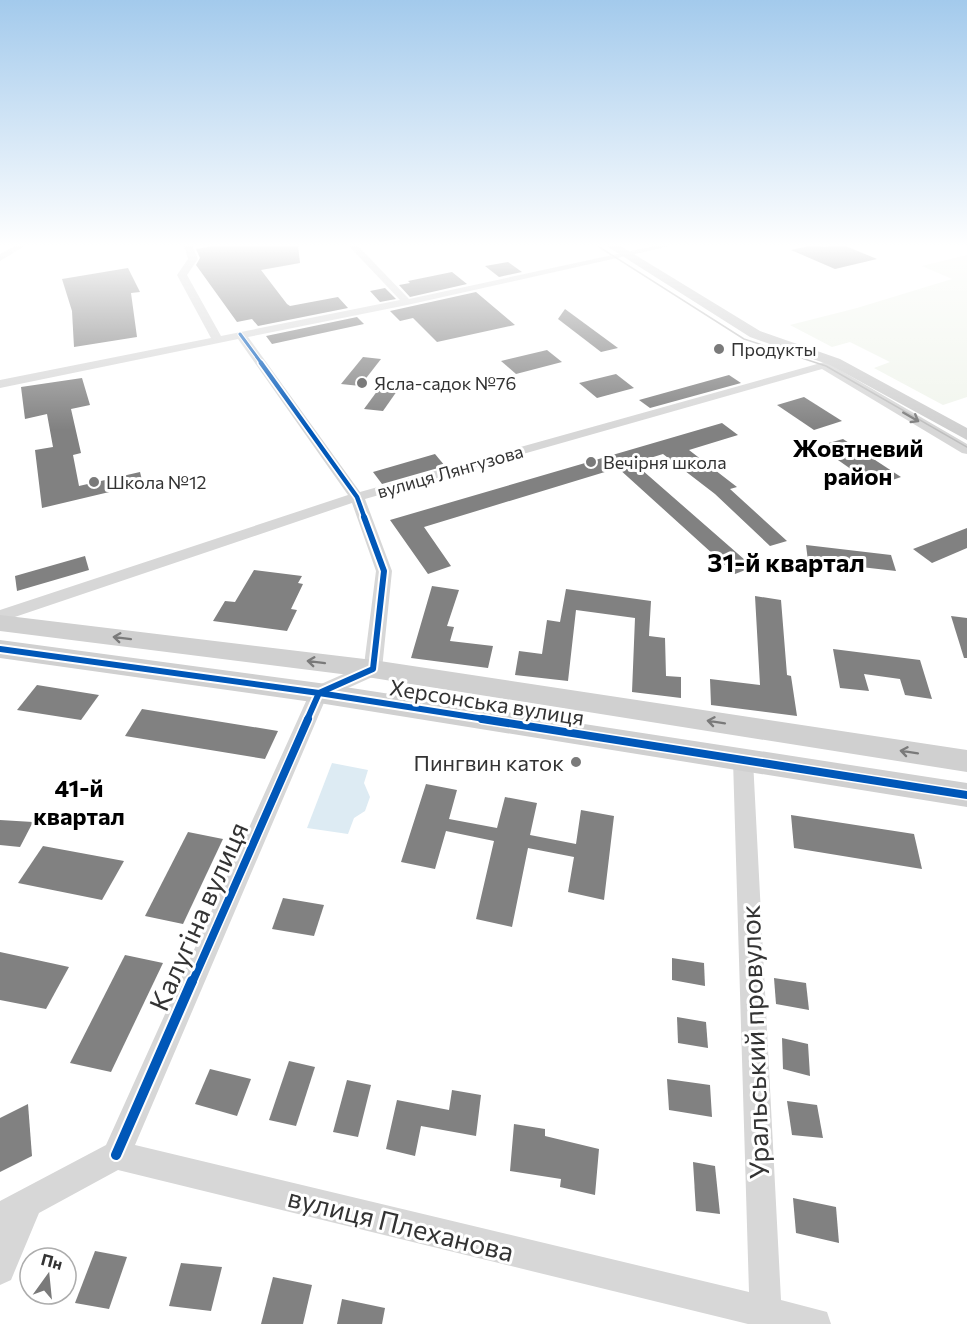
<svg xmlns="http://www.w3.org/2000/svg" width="967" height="1324" font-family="Commissioner,sans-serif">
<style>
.green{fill:#f1f5ed}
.water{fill:#ddebf3}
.building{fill:#818181}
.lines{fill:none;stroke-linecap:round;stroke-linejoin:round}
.street{fill:#d7d7d7;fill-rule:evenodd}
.secondary{fill:#d0d0d0;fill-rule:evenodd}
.tram{stroke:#bebebe;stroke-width:1.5}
.cycleway-far4-casing{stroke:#fff;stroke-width:5}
.cycleway-far3-casing{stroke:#fff;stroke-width:8}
.cycleway-far2-casing{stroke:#fff;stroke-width:10}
.cycleway-far1-casing{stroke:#fff;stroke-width:11}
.cycleway-casing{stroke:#fff;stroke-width:14}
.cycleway-far4{stroke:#0057b8;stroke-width:3}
.cycleway-far3{stroke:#0057b8;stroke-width:4.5}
.cycleway-far2{stroke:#0057b8;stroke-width:6}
.cycleway-far1{stroke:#0057b8;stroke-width:8}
.cycleway{stroke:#0057b8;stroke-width:10}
.oneway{stroke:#7d7d7d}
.oneway2{stroke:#7a7a7a}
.poi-dot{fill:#7a7a7a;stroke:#fff;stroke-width:2}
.labels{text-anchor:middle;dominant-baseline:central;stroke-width:6;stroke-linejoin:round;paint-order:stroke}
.far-poi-label{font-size:18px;fill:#333;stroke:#fff;text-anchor:start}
.far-street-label{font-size:18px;fill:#333;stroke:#fff}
.street-label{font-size:22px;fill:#333;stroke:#fff}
.poi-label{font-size:22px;fill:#333;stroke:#fff;text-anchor:end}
.far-district-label{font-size:24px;font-weight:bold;fill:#000;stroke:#fff}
.neighbourhood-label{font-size:24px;font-weight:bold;fill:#000;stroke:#fff}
.quarter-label{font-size:26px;font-weight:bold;fill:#000;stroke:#fff}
.near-street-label{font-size:27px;fill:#333;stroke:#fff}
</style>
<rect width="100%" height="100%" fill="#fff"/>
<path class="green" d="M 967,255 L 967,397 L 943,405 L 874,368 L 890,362 L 850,342 L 832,347 L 790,325 L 857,308 L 952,279 L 922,266 Z"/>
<path class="water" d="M 332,763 L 368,770 L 364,783 L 370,797 L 365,811 L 354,818 L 348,834 L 307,828 Z"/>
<g class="building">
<path d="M 219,245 L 298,245 L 300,263 L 261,270 L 287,304 L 290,306 L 338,297 L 348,308 L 258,326 L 252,319 L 237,322 L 196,265 L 200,258 L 196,249 Z"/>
<path d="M 814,245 L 824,247 L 843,245 L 877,259 L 835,269 L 791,250 Z"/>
<path d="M 508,262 L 522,272 L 499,277 L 485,266 Z"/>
<path d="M 128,268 L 140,292 L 131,293 L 137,337 L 74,347 L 72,311 L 62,279 Z"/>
<path d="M 452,272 L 467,284 L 410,297 L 399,285 L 410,283 L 408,281 Z"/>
<path d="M 385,288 L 396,299 L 380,302 L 370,291 Z"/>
<path d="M 476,292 L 515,325 L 437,342 L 413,318 L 400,321 L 390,311 Z"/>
<path d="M 565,309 L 618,348 L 601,352 L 558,319 Z"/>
<path d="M 357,317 L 364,324 L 272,344 L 266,336 Z"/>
<path d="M 547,350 L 562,362 L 516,374 L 501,361 Z"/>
<path d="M 363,357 L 381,359 L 360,386 L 341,384 Z"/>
<path d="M 616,374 L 634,388 L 597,398 L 579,383 Z"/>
<path d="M 729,375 L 741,383 L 650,408 L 639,400 Z"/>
<path d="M 82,378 L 90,405 L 71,409 L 81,453 L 73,455 L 79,486 L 140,472 L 143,484 L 42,508 L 35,450 L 53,447 L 47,414 L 25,419 L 21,387 Z"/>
<path d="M 386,379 L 404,381 L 383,411 L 364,409 Z"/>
<path d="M 804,397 L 842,421 L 814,430 L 777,405 Z"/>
<path d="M 722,423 L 738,435 L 689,450 L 737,487 L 730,489 L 787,541 L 770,546 L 715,494 L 663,454 L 634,463 L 753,567 L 735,574 L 618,468 L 424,527 L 451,566 L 428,574 L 390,520 Z"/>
<path d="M 843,439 L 901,477 L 875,486 L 818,446 Z"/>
<path d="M 435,454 L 445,466 L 382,484 L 373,472 Z"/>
<path d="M 967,528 L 967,548 L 932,563 L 913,549 Z"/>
<path d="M 806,545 L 891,555 L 896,571 L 808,561 Z"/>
<path d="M 85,556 L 89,570 L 17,591 L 15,576 Z"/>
<path d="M 254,570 L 302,576 L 298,583 L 303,584 L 291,609 L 297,610 L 287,631 L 213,621 L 225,601 L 235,602 Z"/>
<path d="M 432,586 L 459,590 L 447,626 L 454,627 L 450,641 L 493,646 L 488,668 L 411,658 Z"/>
<path d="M 566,589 L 651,601 L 649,636 L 665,638 L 666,676 L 681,677 L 681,698 L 632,692 L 635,618 L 576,610 L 568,681 L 515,675 L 519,651 L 542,654 L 547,620 L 560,622 Z"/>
<path d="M 755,596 L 781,600 L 787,675 L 791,676 L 797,716 L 711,705 L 710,679 L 760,685 Z"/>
<path d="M 951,616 L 967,618 L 967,658 L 964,658 Z"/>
<path d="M 833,649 L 920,660 L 932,699 L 905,695 L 900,679 L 864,674 L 869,691 L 840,688 Z"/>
<path d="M 37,685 L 99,695 L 81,720 L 17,710 Z"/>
<path d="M 142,709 L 278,731 L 265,759 L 125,736 Z"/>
<path d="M 426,784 L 457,790 L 449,819 L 497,828 L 505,797 L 537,803 L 530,835 L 576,844 L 581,810 L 614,816 L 604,900 L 568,892 L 574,857 L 528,848 L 512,927 L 476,919 L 494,841 L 446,831 L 435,869 L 401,862 Z"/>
<path d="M 791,815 L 914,834 L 922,869 L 794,848 Z"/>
<path d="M 0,820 L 33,822 L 20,847 L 0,845 Z"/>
<path d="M 188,832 L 223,839 L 183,924 L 145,916 Z"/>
<path d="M 43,846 L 124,861 L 102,900 L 18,883 Z"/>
<path d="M 283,898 L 324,905 L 314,936 L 272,929 Z"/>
<path d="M 0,952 L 69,967 L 46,1009 L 0,1000 Z"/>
<path d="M 125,955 L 163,963 L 111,1072 L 70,1063 Z"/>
<path d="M 672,958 L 704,963 L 705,986 L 672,980 Z"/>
<path d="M 774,978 L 806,983 L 809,1010 L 776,1004 Z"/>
<path d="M 677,1017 L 706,1022 L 708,1048 L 678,1043 Z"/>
<path d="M 782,1038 L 808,1044 L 810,1076 L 783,1069 Z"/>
<path d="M 289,1061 L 315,1067 L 296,1126 L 269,1120 Z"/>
<path d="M 210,1069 L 251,1079 L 237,1116 L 195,1104 Z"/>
<path d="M 667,1079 L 710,1085 L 712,1117 L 669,1110 Z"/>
<path d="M 347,1080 L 371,1085 L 358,1137 L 333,1132 Z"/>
<path d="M 452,1090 L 481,1095 L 476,1136 L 421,1126 L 415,1156 L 386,1149 L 397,1100 L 449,1110 Z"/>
<path d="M 787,1101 L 817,1105 L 823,1138 L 792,1135 Z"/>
<path d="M 28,1104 L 32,1156 L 0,1172 L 0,1118 Z"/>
<path d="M 514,1124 L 545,1129 L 545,1136 L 599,1149 L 595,1195 L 560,1187 L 561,1179 L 510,1171 Z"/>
<path d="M 693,1162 L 715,1166 L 720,1214 L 696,1211 Z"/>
<path d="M 793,1198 L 836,1207 L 839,1243 L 796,1233 Z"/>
<path d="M 95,1251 L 127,1257 L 109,1309 L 75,1303 Z"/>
<path d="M 181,1263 L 222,1267 L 211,1311 L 169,1306 Z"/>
<path d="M 273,1277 L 312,1285 L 303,1324 L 261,1324 Z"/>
<path d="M 342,1299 L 385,1308 L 382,1324 L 337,1324 Z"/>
</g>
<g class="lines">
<g class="street">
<path d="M 16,245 L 26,245 L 0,261 L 0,254 Z"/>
<path d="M 184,245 L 192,245 L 198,259 L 187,275 L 221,336 L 400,300 L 348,245 L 357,245 L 409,299 L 659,245 L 675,245 L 407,305 L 248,337 L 360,492 L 835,359 L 841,362 L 833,366 L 967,444 L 967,454 L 962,453 L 822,369 L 365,499 L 392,571 L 382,669 L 379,674 L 326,698 L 135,1145 L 749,1292 L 733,760 L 736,754 L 743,752 L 750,754 L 753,760 L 781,1300 L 827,1312 L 831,1324 L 748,1324 L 118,1170 L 39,1213 L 11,1280 L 0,1285 L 0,1201 L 106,1145 L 312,688 L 364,665 L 376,571 L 352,503 L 0,622 L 0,610 L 348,495 L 238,339 L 0,388 L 0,380 L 211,338 L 177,275 L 188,259 Z"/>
</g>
<g class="secondary">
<path d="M 605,245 L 619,245 L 760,331 L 840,359 L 967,428 L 967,440 L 830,365 L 750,337 Z"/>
<path d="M 0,615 L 373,660 L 967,750 L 967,772 L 373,678 L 0,631 Z"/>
<path d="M 0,640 L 319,683 L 967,783 L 967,807 L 319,703 L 0,658 Z"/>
</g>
<path class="tram" d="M 596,245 L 744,339 L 826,366 L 967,447"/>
<defs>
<path id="cycleway-far4" d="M 240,334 L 262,364"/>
<path id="cycleway-far3" d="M 261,363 L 357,497 L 365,519"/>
<g id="cycleway-far2">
<path d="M 0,649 L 319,693 L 491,720"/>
<path d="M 307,720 L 319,693 L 373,669 L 384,571 L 364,517"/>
</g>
<g id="cycleway-far1">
<path d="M 482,719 L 967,795"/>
<path d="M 192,983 L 308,719"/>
</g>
<path id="cycleway" d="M 116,1155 L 192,981"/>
</defs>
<use href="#cycleway-far4" class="cycleway-far4-casing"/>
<use href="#cycleway-far3" class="cycleway-far3-casing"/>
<use href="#cycleway-far2" class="cycleway-far2-casing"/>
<use href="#cycleway-far1" class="cycleway-far1-casing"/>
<use href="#cycleway" class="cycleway-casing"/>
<use href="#cycleway-far4" class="cycleway-far4"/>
<use href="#cycleway-far3" class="cycleway-far3"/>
<use href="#cycleway-far2" class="cycleway-far2"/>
<use href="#cycleway-far1" class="cycleway-far1"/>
<use href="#cycleway" class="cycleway"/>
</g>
<defs><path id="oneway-shaft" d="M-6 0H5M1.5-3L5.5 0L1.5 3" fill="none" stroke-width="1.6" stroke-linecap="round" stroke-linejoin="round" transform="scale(1.5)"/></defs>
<use class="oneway" href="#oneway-shaft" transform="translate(911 417) rotate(30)"/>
<g class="oneway2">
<use href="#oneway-shaft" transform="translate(122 638) rotate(-173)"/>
<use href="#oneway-shaft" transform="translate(316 662) rotate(-173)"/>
<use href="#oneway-shaft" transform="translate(716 722) rotate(-171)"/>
<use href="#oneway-shaft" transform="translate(909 752) rotate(-171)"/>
</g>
<linearGradient id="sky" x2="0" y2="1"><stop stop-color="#a3caec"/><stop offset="0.57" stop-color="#fff"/><stop offset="1" stop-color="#fff" stop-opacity="0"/></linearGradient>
<rect width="967" height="430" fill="url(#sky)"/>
<g class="poi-dot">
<circle cx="719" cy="349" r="6"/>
<circle cx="362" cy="383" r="6"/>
<circle cx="591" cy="462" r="6"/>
<circle cx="94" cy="482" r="6"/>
<circle cx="576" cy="762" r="6"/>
</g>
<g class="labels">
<g class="far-poi-label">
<text x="731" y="349">Продукты</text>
<text x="374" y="383">Ясла-садок №76</text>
<text x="603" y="462">Вечірня школа</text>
<text x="106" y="482">Школа №12</text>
</g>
<g class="far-street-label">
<text transform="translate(450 471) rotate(-16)">вулиця Лянгузова</text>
</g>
<g class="street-label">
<text transform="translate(487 702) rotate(9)">Херсонська вулиця</text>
</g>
<g class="poi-label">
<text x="564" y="762">Пингвин каток</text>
</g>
<g class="far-district-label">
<text x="858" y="447">Жовтневий<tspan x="858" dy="28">район</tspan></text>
</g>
<g class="neighbourhood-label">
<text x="79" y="787">41-й<tspan x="79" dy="28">квартал</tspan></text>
</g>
<g class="quarter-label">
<text x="786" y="561">31-й квартал</text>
</g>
<g class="near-street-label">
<text transform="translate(198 916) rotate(-66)">Калугіна вулиця</text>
<text transform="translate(754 1042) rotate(-92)">Уральський провулок</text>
<text transform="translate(401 1224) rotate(14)">вулиця Плеханова</text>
</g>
</g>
<g transform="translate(48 1276) rotate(15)"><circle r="28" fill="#ffffff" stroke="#adadad" stroke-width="1.5"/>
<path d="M0-4.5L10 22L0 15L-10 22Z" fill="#7a7a7a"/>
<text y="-9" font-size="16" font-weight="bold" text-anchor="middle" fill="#333333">Пн</text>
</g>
</svg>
